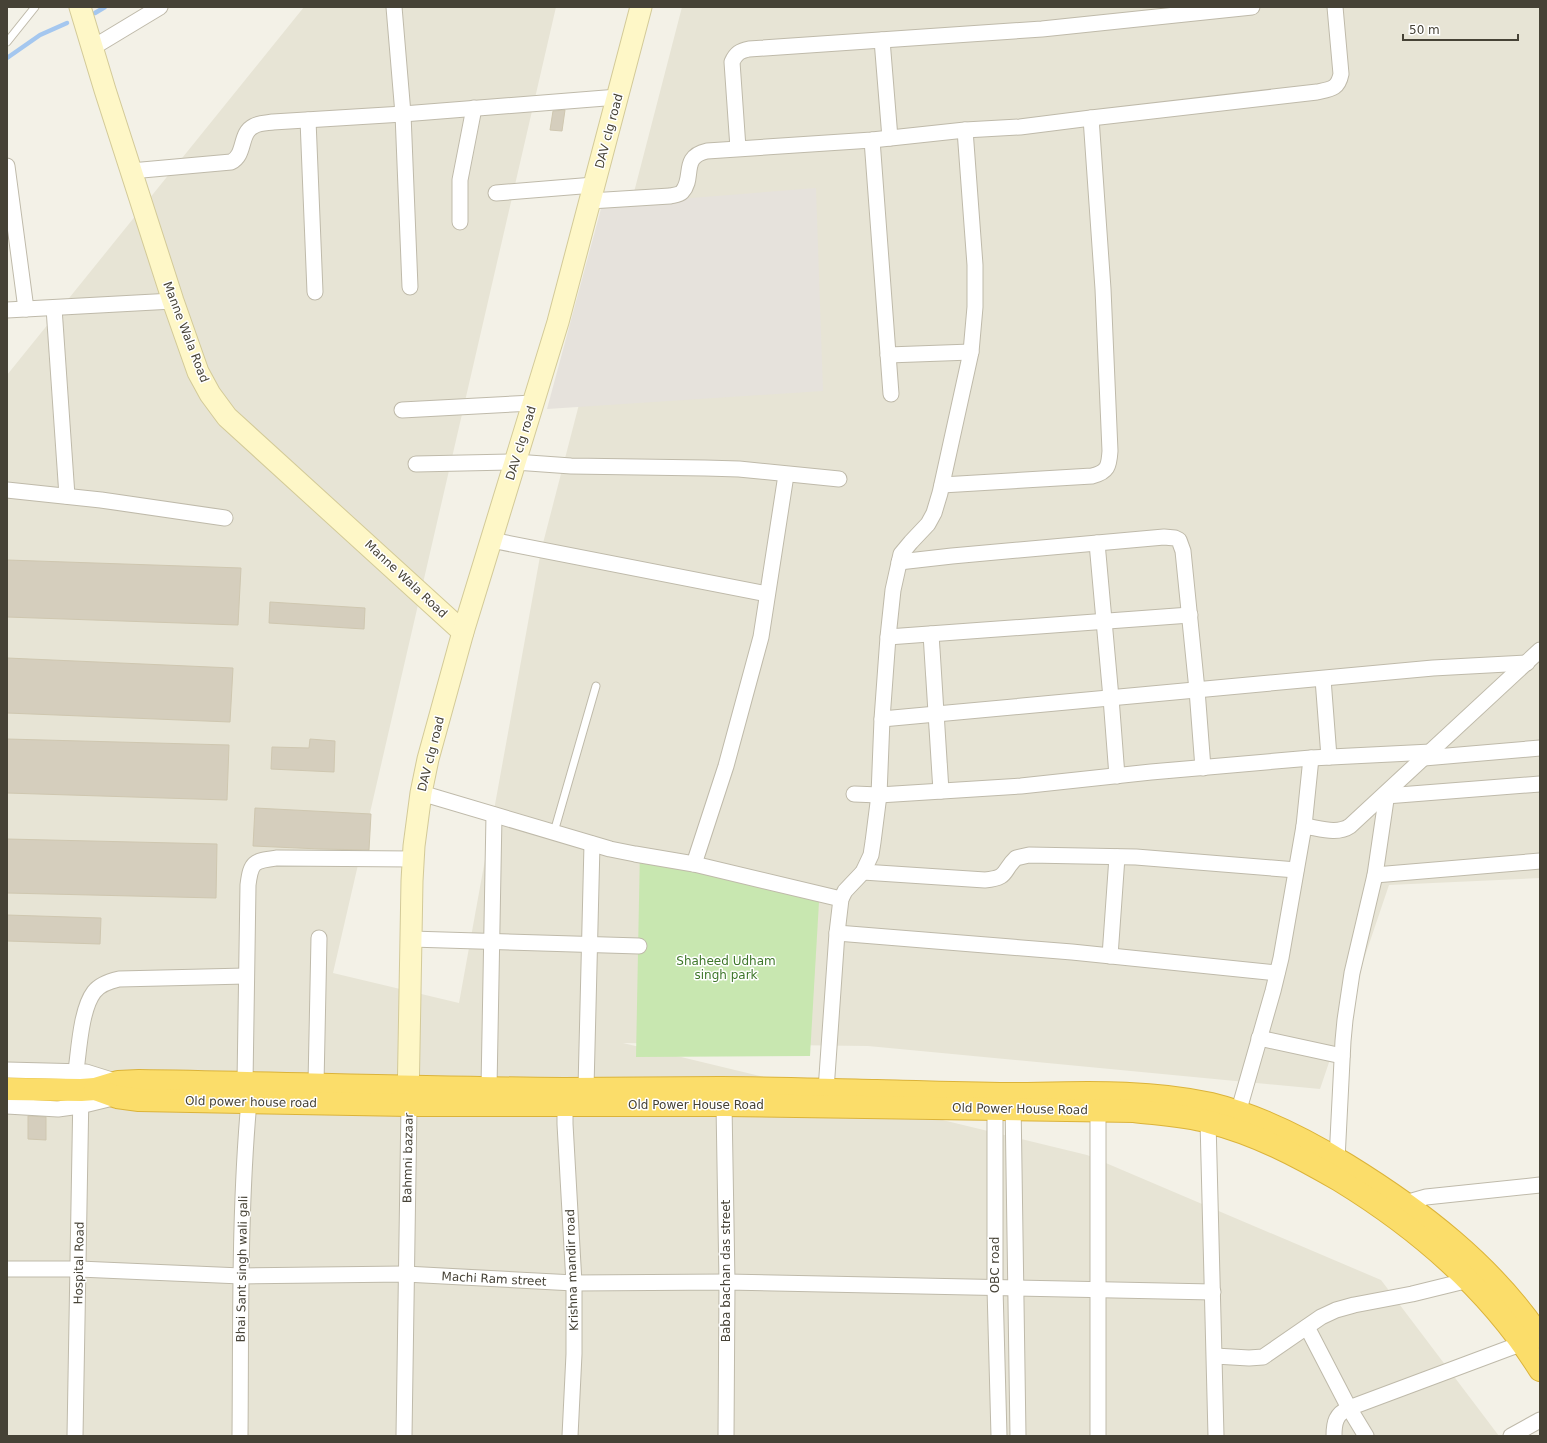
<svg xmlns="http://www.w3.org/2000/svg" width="1547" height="1443" font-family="'DejaVu Sans',sans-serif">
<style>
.residential{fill:#e7e4d5}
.industrial{fill:#e6e2dc}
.green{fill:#c8e7b0}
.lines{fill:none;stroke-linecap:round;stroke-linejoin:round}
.stream{stroke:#a4c7ef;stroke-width:4.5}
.building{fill:#d5cebd;stroke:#cfc7b0}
.lane-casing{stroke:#bfbaaa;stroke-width:9}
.street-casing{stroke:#bfbaaa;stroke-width:17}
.secondary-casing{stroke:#d3ca98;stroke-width:23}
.highway-casing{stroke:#dbb33a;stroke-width:24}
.lane{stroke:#fff;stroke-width:7}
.street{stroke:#fff;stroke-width:15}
.secondary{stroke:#fef7c7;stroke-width:21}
.highway{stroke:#fbdd6a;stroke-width:22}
.labels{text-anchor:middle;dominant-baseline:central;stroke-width:3;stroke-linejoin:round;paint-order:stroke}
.street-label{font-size:12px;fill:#464236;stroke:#fff}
.park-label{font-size:12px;fill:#3e772a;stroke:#fff}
</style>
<rect width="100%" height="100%" fill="#f3f1e7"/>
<path class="residential" d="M 304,7 L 556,7 L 333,973 L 459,1003 L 541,551 L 682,7 L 1540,7 L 1540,878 L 1389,885 L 1320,1089 L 868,1046 L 623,1043 L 1087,1155 L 1381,1280 L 1499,1436 L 7,1436 L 7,375 Z"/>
<path class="industrial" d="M 816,188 L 823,391 L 547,409 L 602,205 Z"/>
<path class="green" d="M 640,848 L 819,902 L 810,1056 L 636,1057 Z"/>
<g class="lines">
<g class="stream">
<path d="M 95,13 L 105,7"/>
<path d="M 7,58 L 40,35 L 67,23"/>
</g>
</g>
<g class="building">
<path d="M 565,110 L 562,131 L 550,130 L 553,111 Z"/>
<path d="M 7,560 L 241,568 L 238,625 L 7,617 Z"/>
<path d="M 270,602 L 365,608 L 364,629 L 269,623 Z"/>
<path d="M 7,658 L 233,668 L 230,722 L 7,713 Z"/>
<path d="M 7,739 L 229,745 L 227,800 L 7,793 Z"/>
<path d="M 310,739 L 335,741 L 334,772 L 271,769 L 272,747 L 309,748 Z"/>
<path d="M 255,808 L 371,814 L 369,850 L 320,849 L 253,846 Z"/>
<path d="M 7,839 L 217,844 L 216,898 L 7,893 Z"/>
<path d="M 7,915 L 101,918 L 100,944 L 7,941 Z"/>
<path d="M 28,1116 L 46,1117 L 46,1140 L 28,1139 Z"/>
</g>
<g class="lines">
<defs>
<g id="lane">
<path d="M 7,42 L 35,7"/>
<path d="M 554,832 L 596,686"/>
</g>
<g id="street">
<path d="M 394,7 L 403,114 L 410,287"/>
<path d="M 882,40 L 890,138"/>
<path d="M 92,48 L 160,7"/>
<path d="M 308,120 L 315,292"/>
<path d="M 872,140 L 891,394"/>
<path d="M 738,148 L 732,62 C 736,53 740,51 749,49 L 1042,29 L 1252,7"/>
<path d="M 7,166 L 26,309"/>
<path d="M 131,171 L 231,162 C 246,155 239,133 254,126 C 259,123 267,123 273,122 L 403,114 L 618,97"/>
<path d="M 496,193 L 594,185"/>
<path d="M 590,201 L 670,196 C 674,195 679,195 682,192 C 695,178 680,157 707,151 L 872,140 L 965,130 L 1020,127 L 1091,118"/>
<path d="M 460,222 L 460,180 L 474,108"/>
<path d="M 54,308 L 67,496"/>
<path d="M 7,310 L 173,301"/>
<path d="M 888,355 L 971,352"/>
<path d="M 402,410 L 533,403"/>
<path d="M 416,464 L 515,462 L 571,466 L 705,468 L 739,469 L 839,479"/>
<path d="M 942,485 L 1092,476 C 1108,472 1109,466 1110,451 L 1103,289 L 1091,118 L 1317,92 C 1331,89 1338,89 1341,74 L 1335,7"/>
<path d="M 7,490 L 101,500 L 225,518"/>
<path d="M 491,540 L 767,594"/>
<path d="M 1097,543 L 1111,698 L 1117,776"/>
<path d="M 899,562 L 952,556 L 1164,537 L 1175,538 L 1179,540 L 1183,551 L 1197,690 L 1203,768"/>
<path d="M 931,634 L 941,791"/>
<path d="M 888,637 L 1190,615"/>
<path d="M 1323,679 L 1329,757"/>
<path d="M 882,719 L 1433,668 L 1527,663"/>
<path d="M 1424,758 L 1540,748"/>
<path d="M 421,793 L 610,849 L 635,854 L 694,864 L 841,899"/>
<path d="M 854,794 L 879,795 L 1021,786 L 1151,772 L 1311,758 L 1431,752"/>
<path d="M 1386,796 L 1540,784"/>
<path d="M 1304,826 C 1319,828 1337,835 1350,826 L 1540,650"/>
<path d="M 694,864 L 726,766 L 761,637 L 786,475"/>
<path d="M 863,872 L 985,880 C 1009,878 1002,871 1016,858 L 1029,855 L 1136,857 L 1296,870"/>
<path d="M 1375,875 L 1540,861"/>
<path d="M 837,933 L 1072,952 L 1277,973"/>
<path d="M 411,939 L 639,946"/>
<path d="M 1110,956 L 1117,857"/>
<path d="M 1259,1038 L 1342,1056"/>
<path d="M 7,1070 L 86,1072 L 118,1082"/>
<path d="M 76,1071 C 79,1049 81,1009 94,992 C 100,984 110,981 119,979 L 246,976"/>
<path d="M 245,1083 L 248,885 C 251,861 254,861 277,858 L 413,859"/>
<path d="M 316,1084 L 319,938"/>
<path d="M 489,1088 L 494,815"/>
<path d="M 586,1088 L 592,844"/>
<path d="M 826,1090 L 837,933 L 841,899 L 845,891 L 863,872 L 871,855 L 873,842 L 879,795 L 882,719 L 888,637 L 893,590 L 901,554 L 911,542 L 928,524 L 934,513 L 940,493 L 971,352 L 975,307 L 975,265 L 965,130"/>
<path d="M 995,1099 L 995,1288 L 999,1436"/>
<path d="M 1013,1101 L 1018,1436"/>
<path d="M 565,1105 L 565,1124 L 574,1283 L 574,1354 L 570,1436"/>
<path d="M 724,1105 L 727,1282 L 726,1436"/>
<path d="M 7,1106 L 58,1109 L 80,1106 L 117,1097"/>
<path d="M 1098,1110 L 1098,1436"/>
<path d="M 1238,1113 L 1273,991 L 1281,958 L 1304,826 L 1311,758"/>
<path d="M 1208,1121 L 1216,1436"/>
<path d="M 1337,1159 L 1343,1041 L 1345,1020 L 1352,973 L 1375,875 L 1387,793"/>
<path d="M 1401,1208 L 1405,1203 L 1426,1197 L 1540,1185"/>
<path d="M 7,1269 L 79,1269 L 241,1276 L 405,1274 L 574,1283 L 727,1282 L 1213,1292"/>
<path d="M 1307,1327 L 1349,1408 L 1366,1436"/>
<path d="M 1215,1356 L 1249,1358 L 1263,1357 L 1321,1317 L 1336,1310 L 1354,1305 L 1412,1294 L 1469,1280"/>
<path d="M 75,1436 L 81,1090"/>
<path d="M 240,1436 C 241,1325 239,1212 249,1101"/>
<path d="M 404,1436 L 409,1105"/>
<path d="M 1334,1436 C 1334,1422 1336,1414 1349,1408 L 1523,1343"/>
<path d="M 1511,1436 L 1540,1420"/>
</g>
<g id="secondary">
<path d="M 80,7 L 105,90 L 173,301 L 198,372 L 210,394 L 227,417 L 463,632"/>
<path d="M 408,1104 L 412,881 L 414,846 L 421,793 L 428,759 L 463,632 L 558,322 L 641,7"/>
</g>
<g id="highway">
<path d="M 7,1089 L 81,1090 L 95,1089 L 118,1082 L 139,1081 C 281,1083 423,1088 564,1089 C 616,1089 668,1088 721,1088 C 773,1088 825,1090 877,1091 C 924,1092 971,1094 1019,1094 C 1083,1093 1148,1090 1211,1104 C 1260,1116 1305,1139 1347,1165 C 1420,1210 1492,1265 1540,1337"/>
<path d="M 95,1089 L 117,1097 L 139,1100 L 409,1105 L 724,1105 L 1134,1111 C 1159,1114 1185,1115 1209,1122 C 1256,1134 1298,1156 1339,1180 C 1419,1229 1490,1290 1540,1370"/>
</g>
</defs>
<use href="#lane" class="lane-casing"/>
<use href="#street" class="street-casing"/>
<use href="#secondary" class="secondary-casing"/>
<use href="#highway" class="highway-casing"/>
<use href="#lane" class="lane"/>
<use href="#street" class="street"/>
<use href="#secondary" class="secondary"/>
<use href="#highway" class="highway"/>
</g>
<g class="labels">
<g class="street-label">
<text transform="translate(609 131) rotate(-75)">DAV clg road</text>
<text transform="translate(186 332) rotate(69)">Manne Wala Road</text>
<text transform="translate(521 443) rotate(-73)">DAV clg road</text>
<text transform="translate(406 579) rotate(43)">Manne Wala Road</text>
<text transform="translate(431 754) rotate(-76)">DAV clg road</text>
<text transform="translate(251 1102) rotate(1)">Old power house road</text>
<text x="696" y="1105">Old Power House Road</text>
<text transform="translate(1020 1109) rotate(1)">Old Power House Road</text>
<text transform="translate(408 1158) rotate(-89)">Bahmni bazaar</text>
<text transform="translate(79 1263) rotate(-89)">Hospital Road</text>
<text transform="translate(995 1265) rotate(-90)">OBC road</text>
<text transform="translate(242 1269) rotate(-89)">Bhai Sant singh wali gali</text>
<text transform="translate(572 1270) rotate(-92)">Krishna mandir road</text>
<text transform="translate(726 1271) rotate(-90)">Baba bachan das street</text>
<text transform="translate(494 1279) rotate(3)">Machi Ram street</text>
</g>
<g class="park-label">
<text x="726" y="961">Shaheed Udham<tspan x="726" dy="14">singh park</tspan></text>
</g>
</g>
<rect width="1547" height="1443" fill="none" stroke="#464236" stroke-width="16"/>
<path d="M1403 34v6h115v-6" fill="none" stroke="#464236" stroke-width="2"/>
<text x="1409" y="34" font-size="12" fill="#464236" stroke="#ffffff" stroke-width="3" paint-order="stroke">50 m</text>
</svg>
